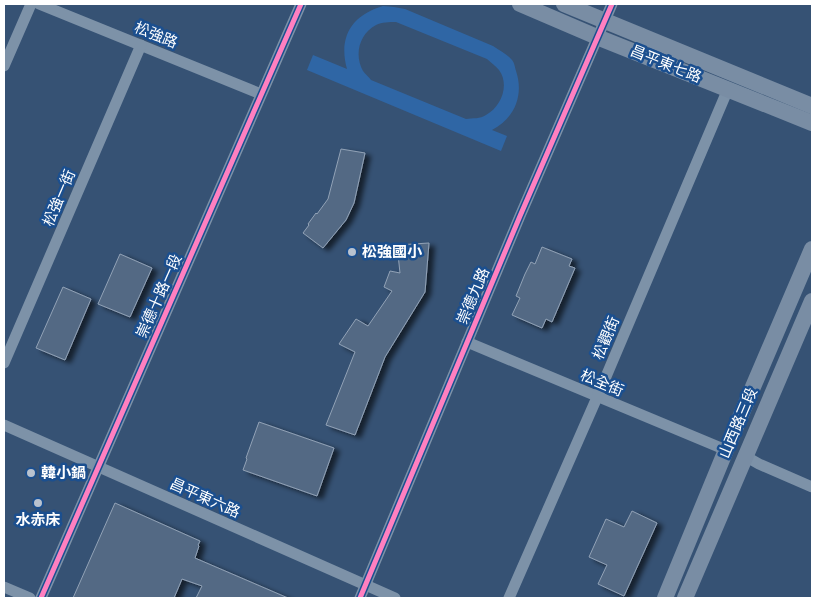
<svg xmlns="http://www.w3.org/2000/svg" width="816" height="602" font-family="'Nunito Sans','Noto Sans TC',sans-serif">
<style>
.grass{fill:#2f66a5;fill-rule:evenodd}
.building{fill:#526984;stroke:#92a2b6;filter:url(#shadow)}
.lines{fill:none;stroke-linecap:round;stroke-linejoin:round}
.street{stroke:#7d92a8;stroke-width:11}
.secondary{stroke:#798da4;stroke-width:16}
.cycleway-casing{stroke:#1b4f8f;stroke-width:8}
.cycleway{stroke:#ff80c0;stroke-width:5}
.poi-dot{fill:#b9c2ce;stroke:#1b4f8f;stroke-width:2}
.labels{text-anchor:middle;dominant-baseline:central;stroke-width:5;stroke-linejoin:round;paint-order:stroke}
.street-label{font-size:15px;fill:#fff;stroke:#1b4f8f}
.poi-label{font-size:15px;font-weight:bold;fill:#fff;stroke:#1b4f8f;text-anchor:start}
</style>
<defs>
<filter id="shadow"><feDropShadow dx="5.5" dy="3" stdDeviation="2.5" flood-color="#0009"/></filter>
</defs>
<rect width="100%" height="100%" fill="#365274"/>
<path class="grass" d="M 383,6 L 394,7 L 405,9 L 493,46 C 499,50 507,54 512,60 C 514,62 515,67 516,71 C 524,95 515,118 492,130 L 507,136 L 501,151 L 307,70 L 313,55 L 347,69 C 338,37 352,15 383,6 ZM 396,22 L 487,59 C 491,63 496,66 499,70 C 510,85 501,107 486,115 C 480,119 473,118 466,119 L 371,80 C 369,77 365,74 363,71 C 354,55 359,34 376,25 C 382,22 389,22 396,22 Z"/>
<g class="building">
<path d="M 341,149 L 365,153 L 354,203 L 346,220 L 323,248 L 303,233 L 309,225 L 308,224 L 316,213 L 317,214 L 328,199 Z"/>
<path d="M 429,243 L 425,292 L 385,357 L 355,435 L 326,425 L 355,352 L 339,344 L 356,319 L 368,326 L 392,291 L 384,287 L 390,271 L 400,273 L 397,245 Z"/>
<path d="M 542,247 L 572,259 L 569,266 L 575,268 L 552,322 L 546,319 L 542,328 L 512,315 L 520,298 L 516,296 L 525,274 L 531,262 L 535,264 Z"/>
<path d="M 120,254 L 152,268 L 130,317 L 98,304 Z"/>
<path d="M 63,287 L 91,299 L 65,360 L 36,348 Z"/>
<path d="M 259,422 L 334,448 L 317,496 L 243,470 L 247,459 L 246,458 Z"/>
<path d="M 115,503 L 200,541 L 198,545 L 199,546 L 195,558 L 288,598 L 196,598 L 202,586 L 182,579 L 174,598 L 73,598 Z"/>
<path d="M 632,511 L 657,523 L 624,596 L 598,584 L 607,565 L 589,557 L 606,519 L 624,527 Z"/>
</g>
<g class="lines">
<g class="street">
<path d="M 39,4 L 261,94"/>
<path d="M 4,66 L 31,4"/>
<path d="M 467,342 L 726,450"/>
<path d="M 4,363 L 141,45"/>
<path d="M 4,425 L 395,598"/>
<path d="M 745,456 L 759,464 L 812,487"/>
<path d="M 4,587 L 30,598"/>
<path d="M 41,598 L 301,4"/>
<path d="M 360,598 L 520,216 L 612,4"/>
<path d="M 509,598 L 602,386 L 728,89"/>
</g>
<g class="secondary">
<path d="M 520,4 L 597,37 L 812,123"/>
<path d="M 564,4 L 812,106"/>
<path d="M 665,598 L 726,450 L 812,249"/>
<path d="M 685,598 L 812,301"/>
</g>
<defs>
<g id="cycleway">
<path d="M 41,598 L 301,4"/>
<path d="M 360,598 L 520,216 L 612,4"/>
</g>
</defs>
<use href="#cycleway" class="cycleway-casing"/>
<use href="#cycleway" class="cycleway"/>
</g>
<g class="poi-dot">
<circle cx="352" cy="252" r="5"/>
<circle cx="31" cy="473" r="5"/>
<circle cx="38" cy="503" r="5"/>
</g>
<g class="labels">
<g class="street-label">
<text transform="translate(156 35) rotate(22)">松強路</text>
<text transform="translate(666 64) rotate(22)">昌平東七路</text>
<text transform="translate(59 198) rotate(-67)">松強一街</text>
<text transform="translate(159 296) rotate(-66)">崇德十路一段</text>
<text transform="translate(473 296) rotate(-67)">崇德九路</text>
<text transform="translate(606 338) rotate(-67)">松觀街</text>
<text transform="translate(602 383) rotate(23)">松全街</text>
<text transform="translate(738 423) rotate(-67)">山西路三段</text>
<text transform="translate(205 498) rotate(24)">昌平東六路</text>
</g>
<g class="poi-label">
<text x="362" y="252">松強國小</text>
<text x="41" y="473">韓小鍋</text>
<text x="38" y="520" text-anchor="middle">水赤床</text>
</g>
</g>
<rect width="816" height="602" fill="none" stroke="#ffffff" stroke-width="10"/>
</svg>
